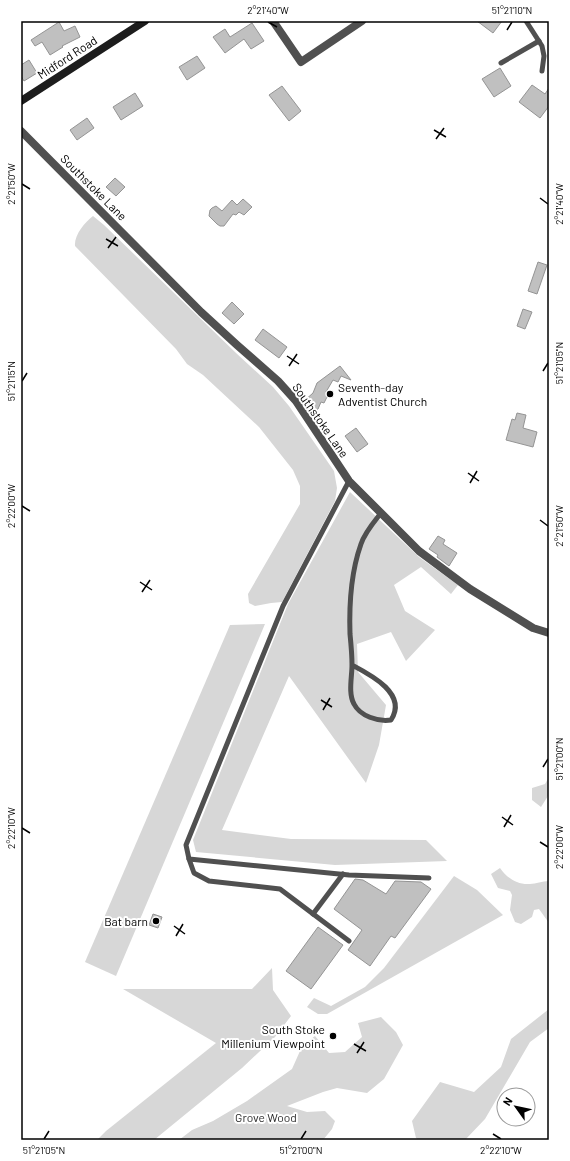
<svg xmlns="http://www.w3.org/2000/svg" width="570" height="1161" font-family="Barlow,sans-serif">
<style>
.green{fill:#d7d7d7}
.building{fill:#c0c0c0;stroke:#949494}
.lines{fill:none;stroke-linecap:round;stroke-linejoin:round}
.service{stroke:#505050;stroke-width:5}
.minor{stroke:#505050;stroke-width:8}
.secondary{stroke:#1d1d1d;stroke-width:8}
.ticks{fill:none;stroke:#000;stroke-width:1.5}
.poi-dot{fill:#000;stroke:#fff;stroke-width:1.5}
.labels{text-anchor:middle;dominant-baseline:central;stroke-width:4;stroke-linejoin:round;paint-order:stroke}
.street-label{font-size:12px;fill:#000;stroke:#fff}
.poi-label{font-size:12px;fill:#000;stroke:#fff;text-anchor:end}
.park-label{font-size:12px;fill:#2e2e2e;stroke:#fff}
.neatline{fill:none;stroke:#000;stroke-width:1.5}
.ticks-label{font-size:10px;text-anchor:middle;fill:#000}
</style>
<rect width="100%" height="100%" fill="#fff"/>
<g class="green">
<path d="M 93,216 L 104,225 L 236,353 L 273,387 L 289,406 L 334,471 L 337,488 L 335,501 L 282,602 L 271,603 L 255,606 L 249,603 L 248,594 L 300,504 L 300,486 L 293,470 L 259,427 L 203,375 L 187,364 L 176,349 L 75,246 C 74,235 85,222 93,216 Z"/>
<path d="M 350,492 L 419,557 L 458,585 L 451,594 L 421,567 L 394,585 L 405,611 L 435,630 L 406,661 L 391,632 L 357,644 L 358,672 L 386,705 L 379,745 L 366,783 L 289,676 L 222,830 L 291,839 L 426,840 L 447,861 L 335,865 L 196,852 L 193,840 L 288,604 Z"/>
<path d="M 265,624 L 116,976 L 85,962 L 230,625 Z"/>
<path d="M 549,777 L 549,799 L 548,796 L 541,807 L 532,800 L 532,788 L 545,784 Z"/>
<path d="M 500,868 C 507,878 517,885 530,884 C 536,884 542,881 549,881 L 549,923 L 539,909 L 534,910 L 532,917 L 521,924 L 515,922 L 510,910 L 512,895 L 510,891 L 498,888 L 491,874 Z"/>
<path d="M 454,876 L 477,890 L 503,915 L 327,1014 L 318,1014 L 307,1007 L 314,998 L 331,1006 L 365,987 L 384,968 Z"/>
<path d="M 272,968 L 273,990 L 291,1016 L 275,1037 L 242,1068 L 154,1140 L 97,1140 L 106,1131 L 216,1043 L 123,989 L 252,989 Z"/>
<path d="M 549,1009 L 549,1028 L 530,1042 L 485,1119 L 465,1140 L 419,1140 L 416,1138 L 412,1121 L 440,1082 L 474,1092 L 501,1067 L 511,1039 Z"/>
<path d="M 381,1017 L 396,1032 L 403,1045 L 384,1079 L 367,1093 L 337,1088 L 323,1092 L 287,1106 L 307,1112 L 325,1111 L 335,1121 L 332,1129 L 323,1140 L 179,1140 L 192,1130 L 213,1121 L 247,1101 L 292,1069 L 300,1051 L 306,1043 L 315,1036 L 329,1053 L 345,1052 L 362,1037 L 358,1023 Z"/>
</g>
<g class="building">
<path d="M 477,21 L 502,21 L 493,33 Z"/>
<path d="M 59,22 L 64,31 L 75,26 L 80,37 L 62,46 L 63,47 L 50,55 L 42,42 L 35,46 L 31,40 Z"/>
<path d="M 252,23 L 264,41 L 251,49 L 244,39 L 225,53 L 213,37 L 225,29 L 230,37 Z"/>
<path d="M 197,56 L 205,68 L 187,80 L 179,67 Z"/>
<path d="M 29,60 L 37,73 L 24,81 L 21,76 L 21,65 Z"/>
<path d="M 500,68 L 511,86 L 494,97 L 482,79 Z"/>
<path d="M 532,85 L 545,94 L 549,88 L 549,106 L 540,118 L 519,102 Z"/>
<path d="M 282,86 L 301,111 L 289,121 L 269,95 Z"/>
<path d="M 135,93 L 143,106 L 121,120 L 113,107 Z"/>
<path d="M 87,118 L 94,128 L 77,140 L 70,130 Z"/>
<path d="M 115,178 L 125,187 L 116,196 L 106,187 Z"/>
<path d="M 243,199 L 252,207 L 244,215 L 239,212 L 236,215 L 233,214 L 224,226 L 220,226 L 217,224 L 209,216 L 210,210 L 212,208 L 216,206 L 222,211 L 232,200 L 237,205 Z"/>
<path d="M 538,262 L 547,265 L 537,294 L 528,291 Z"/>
<path d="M 232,302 L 244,314 L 234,324 L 222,313 Z"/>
<path d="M 523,309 L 532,312 L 525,329 L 517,326 Z"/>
<path d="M 263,329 L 287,347 L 279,358 L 255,340 Z"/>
<path d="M 340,366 L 351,380 L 341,376 L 338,382 L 333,380 L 326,392 L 329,393 L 324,403 L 321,402 L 318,409 L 313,413 L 304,401 L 313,393 L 317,383 Z"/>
<path d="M 517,413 L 526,415 L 523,428 L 537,432 L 533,447 L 506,440 L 512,419 L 515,420 Z"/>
<path d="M 356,428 L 368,444 L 357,452 L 345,436 Z"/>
<path d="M 438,536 L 445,540 L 443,544 L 457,553 L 449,566 L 437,557 L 438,555 L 429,549 Z"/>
<path d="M 355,879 L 363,880 L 386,894 L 395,881 L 421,882 L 431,889 L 395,938 L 391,936 L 370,966 L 348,950 L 362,930 L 334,909 Z"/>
<path d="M 153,914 L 162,917 L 158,928 L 149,925 Z"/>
<path d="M 318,927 L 343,945 L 311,989 L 286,971 Z"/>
</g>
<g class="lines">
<g class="service">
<path d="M 526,21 L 542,46 L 544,56 L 542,71"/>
<path d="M 501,63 L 539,41"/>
<path d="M 349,481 L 283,606 L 186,845 L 189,859 L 349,875 L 429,878"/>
<path d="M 352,665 C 371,675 408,694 391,720 C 378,722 360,716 354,704 C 348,693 352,677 352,665 C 352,654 351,644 350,634 C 349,604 351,572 361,544 C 365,532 374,522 381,513"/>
<path d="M 189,859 L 194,873 L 209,881 L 280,889 L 349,941"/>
<path d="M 313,914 L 343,874"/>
</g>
<g class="minor">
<path d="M 273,21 L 301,62 L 362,21"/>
<path d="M 21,131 L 201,312 L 237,345 L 278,381 L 296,401 L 349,481 L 419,551 L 470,589 L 533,628 L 549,633"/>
</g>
<path class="secondary" d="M 21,101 L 145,21"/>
</g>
<path class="ticks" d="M 268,22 L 277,27M 507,30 L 512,22M 434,130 L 446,137M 436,139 L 444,128M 22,184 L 30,189M 540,198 L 548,204M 106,239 L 118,246M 108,248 L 116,237M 287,356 L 299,364M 289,366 L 297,354M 543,371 L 548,363M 22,381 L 27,373M 468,473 L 479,481M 470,483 L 477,471M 22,506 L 30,511M 540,520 L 548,526M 140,582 L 152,590M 142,592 L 150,580M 321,700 L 332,707M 323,710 L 330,698M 543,767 L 548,759M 502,817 L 513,825M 504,827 L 511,815M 22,828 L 30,833M 540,842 L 548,847M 174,926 L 185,934M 176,936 L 183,924M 354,1044 L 366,1051M 357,1053 L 364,1042M 493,1134 L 501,1139M 44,1139 L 49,1131M 301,1139 L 306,1131"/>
<g class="poi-dot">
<circle cx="330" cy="394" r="4"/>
<circle cx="156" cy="921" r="4"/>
<circle cx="333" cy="1036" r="4"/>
</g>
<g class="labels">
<g class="street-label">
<text transform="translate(67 57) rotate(-33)">Midford Road</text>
<text transform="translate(94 187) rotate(45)">Southstoke Lane</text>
<text transform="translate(321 420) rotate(55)">Southstoke Lane</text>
</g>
<g class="poi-label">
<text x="338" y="387" text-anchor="start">Seventh-day<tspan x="338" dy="14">Adventist Church</tspan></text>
<text x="148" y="921">Bat barn</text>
<text x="325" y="1029">South Stoke<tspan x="325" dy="14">Millenium Viewpoint</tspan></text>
</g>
<g class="park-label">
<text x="266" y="1117">Grove Wood</text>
</g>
</g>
<rect width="570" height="1161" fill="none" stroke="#ffffff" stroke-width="44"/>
<g transform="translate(516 1107) rotate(303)"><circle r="19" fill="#ffffff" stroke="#999999"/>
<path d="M0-3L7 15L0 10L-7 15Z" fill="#000000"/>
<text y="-6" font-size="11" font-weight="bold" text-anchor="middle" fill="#000000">N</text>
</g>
<rect x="22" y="22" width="526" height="1117" class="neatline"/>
<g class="ticks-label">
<text x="268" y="14">2°21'40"W</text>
<text x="512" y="14">51°21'10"N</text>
<text transform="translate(11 184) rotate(-90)" y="4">2°21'50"W</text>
<text transform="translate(559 204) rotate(-90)" y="4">2°21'40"W</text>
<text transform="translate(559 363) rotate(-90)" y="4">51°21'05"N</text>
<text transform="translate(11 381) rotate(-90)" y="4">51°21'15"N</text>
<text transform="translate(11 506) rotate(-90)" y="4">2°22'00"W</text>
<text transform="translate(559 526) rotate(-90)" y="4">2°21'50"W</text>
<text transform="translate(559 759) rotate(-90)" y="4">51°21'00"N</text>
<text transform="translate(11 828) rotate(-90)" y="4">2°22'10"W</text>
<text transform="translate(559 847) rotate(-90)" y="4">2°22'00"W</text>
<text x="44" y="1154">51°21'05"N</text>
<text x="301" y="1154">51°21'00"N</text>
<text x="501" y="1154">2°22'10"W</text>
</g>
</svg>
